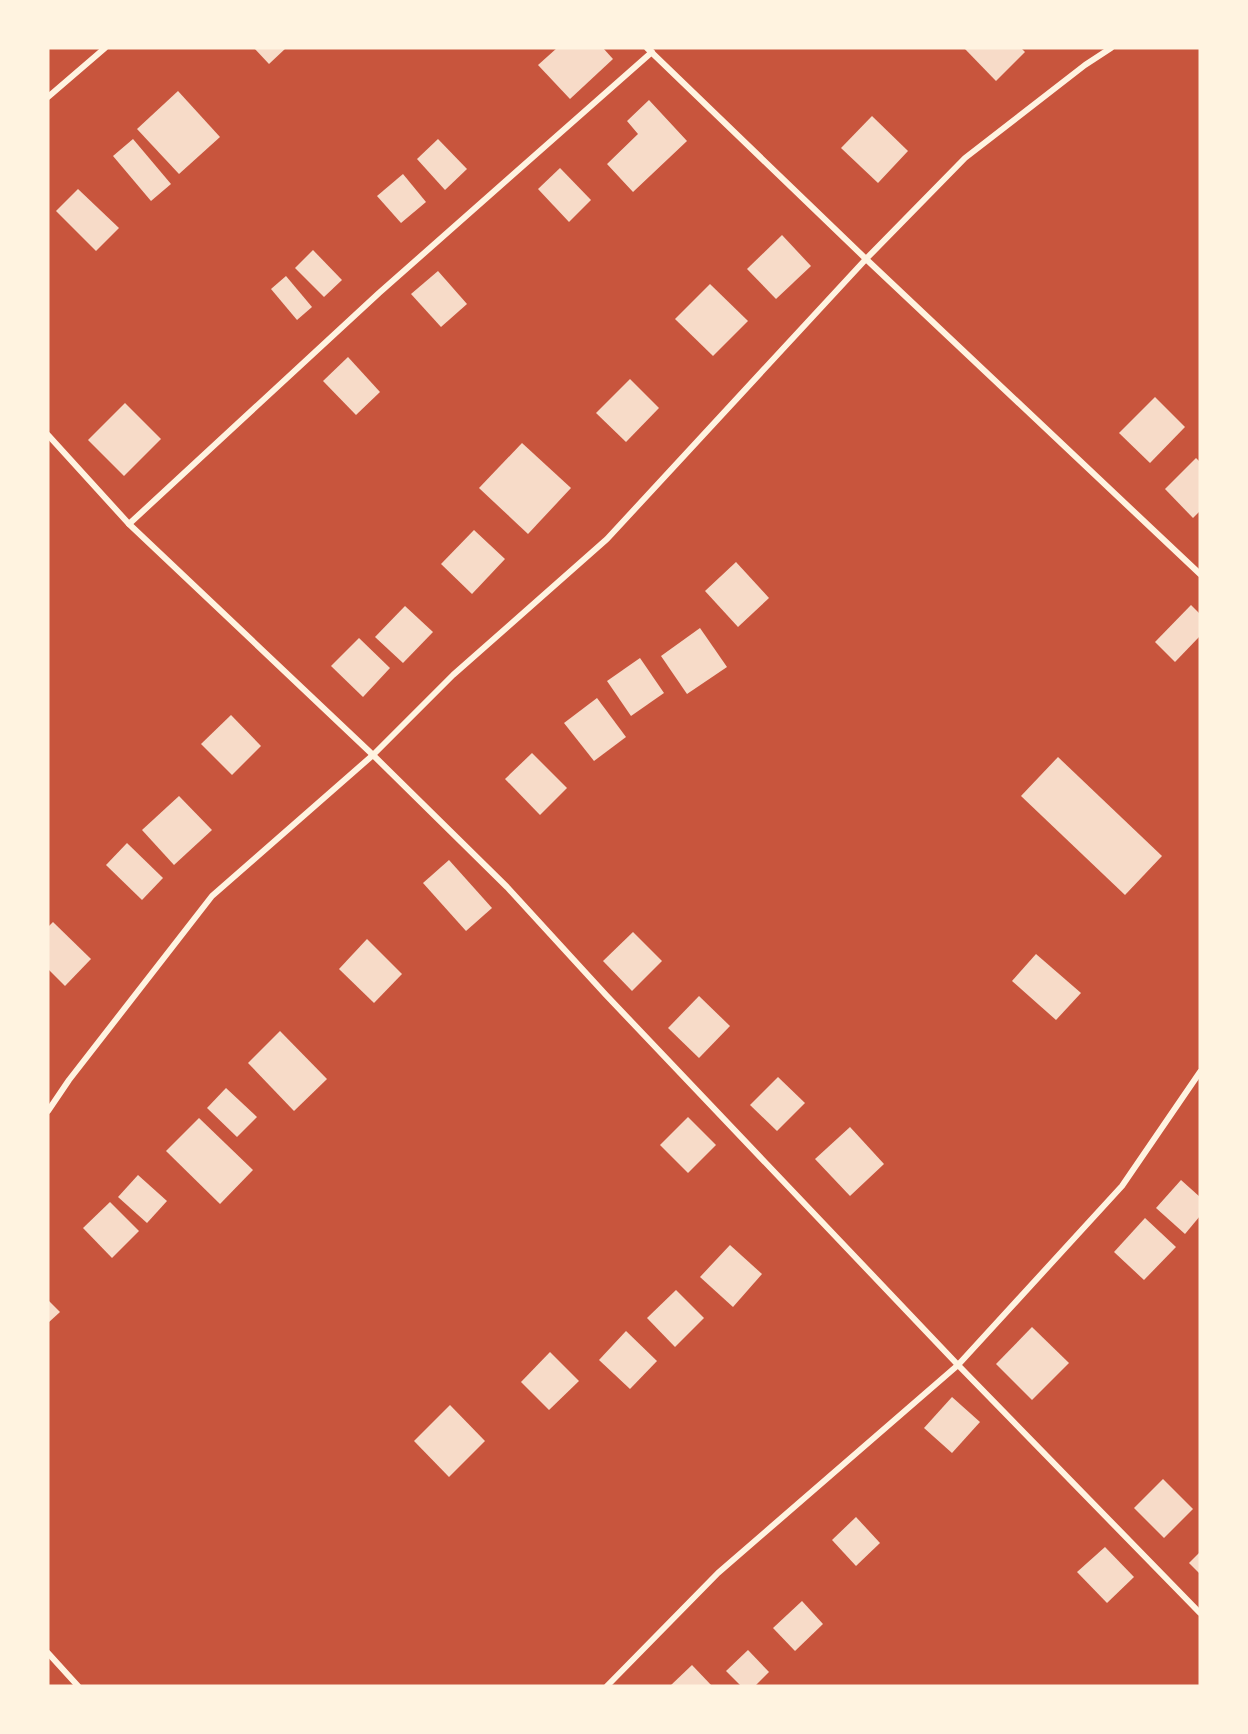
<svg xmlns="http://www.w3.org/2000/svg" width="1248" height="1734" font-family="Mulish,sans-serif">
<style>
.building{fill:#f7dbc8}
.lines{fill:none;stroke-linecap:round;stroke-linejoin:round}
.minor{stroke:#fff3e0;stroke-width:6}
</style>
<rect width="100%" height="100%" fill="#c8553d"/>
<g class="building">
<path d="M 254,48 L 286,48 L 269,64 Z"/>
<path d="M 557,48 L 603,48 L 613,59 L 570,99 L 538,65 Z"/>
<path d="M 964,48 L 1021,48 L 1025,52 L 996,81 Z"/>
<path d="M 178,91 L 220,137 L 179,174 L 137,129 Z"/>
<path d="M 649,100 L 687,141 L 633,192 L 607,164 L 638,134 L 627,121 Z"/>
<path d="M 872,116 L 908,151 L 878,183 L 841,148 Z"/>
<path d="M 133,139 L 171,184 L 151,201 L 113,156 Z"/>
<path d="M 438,139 L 467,169 L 445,190 L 417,159 Z"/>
<path d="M 560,168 L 591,200 L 569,222 L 538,189 Z"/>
<path d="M 403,174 L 426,202 L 401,223 L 377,196 Z"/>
<path d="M 78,189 L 119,228 L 96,251 L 56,211 Z"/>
<path d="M 782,235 L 811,266 L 776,299 L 747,269 Z"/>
<path d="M 313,250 L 342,280 L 324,297 L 295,268 Z"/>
<path d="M 438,271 L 467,304 L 441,327 L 411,294 Z"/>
<path d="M 286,276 L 312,307 L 297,320 L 271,289 Z"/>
<path d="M 710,284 L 748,321 L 713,356 L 675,319 Z"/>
<path d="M 348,357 L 380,392 L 356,415 L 323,381 Z"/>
<path d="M 630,379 L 659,408 L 626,442 L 596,413 Z"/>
<path d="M 1155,397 L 1185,427 L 1150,463 L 1119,433 Z"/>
<path d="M 125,403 L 161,439 L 124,476 L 88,440 Z"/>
<path d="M 522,443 L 571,488 L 528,534 L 479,488 Z"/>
<path d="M 1196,458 L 1200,462 L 1200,511 L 1193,518 L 1165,489 Z"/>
<path d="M 474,530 L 505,559 L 472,594 L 441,564 Z"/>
<path d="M 736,562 L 769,598 L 738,627 L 705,591 Z"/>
<path d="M 1191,605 L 1200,614 L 1200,636 L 1175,662 L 1155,642 Z"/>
<path d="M 405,606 L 433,632 L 403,663 L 375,637 Z"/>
<path d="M 700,628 L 727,667 L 687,694 L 661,656 Z"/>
<path d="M 359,638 L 390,668 L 363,697 L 331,666 Z"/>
<path d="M 640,658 L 664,693 L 631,716 L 607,681 Z"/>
<path d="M 597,698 L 626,737 L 594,761 L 564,723 Z"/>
<path d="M 231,715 L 261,746 L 232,775 L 201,744 Z"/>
<path d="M 532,753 L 567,788 L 540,815 L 505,779 Z"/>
<path d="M 1058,757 L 1162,856 L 1125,895 L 1021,796 Z"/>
<path d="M 179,796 L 212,830 L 174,865 L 142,830 Z"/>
<path d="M 127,843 L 163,878 L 142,900 L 106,865 Z"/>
<path d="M 449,860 L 492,908 L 466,931 L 423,883 Z"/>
<path d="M 53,922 L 91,959 L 65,986 L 48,969 L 48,927 Z"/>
<path d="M 633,932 L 662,961 L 632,991 L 603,961 Z"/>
<path d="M 367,939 L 402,974 L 374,1003 L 339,969 Z"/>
<path d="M 1036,954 L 1081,993 L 1056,1020 L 1012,981 Z"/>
<path d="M 699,996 L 730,1026 L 699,1058 L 668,1028 Z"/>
<path d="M 280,1031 L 327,1079 L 294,1111 L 248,1063 Z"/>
<path d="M 778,1077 L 805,1103 L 777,1131 L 750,1105 Z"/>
<path d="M 226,1088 L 257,1117 L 237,1137 L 207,1108 Z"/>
<path d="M 688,1117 L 716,1145 L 688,1173 L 660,1145 Z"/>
<path d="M 199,1118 L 253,1170 L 220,1204 L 166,1151 Z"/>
<path d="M 850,1127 L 884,1164 L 850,1196 L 815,1159 Z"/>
<path d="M 138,1175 L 167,1201 L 147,1223 L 118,1197 Z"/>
<path d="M 1181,1180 L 1200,1197 L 1200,1216 L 1185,1234 L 1156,1208 Z"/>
<path d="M 110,1202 L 139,1231 L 112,1258 L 83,1228 Z"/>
<path d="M 1145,1218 L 1176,1247 L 1144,1280 L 1114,1252 Z"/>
<path d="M 730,1245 L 762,1274 L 733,1307 L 700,1277 Z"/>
<path d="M 676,1290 L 704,1318 L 675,1347 L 647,1318 Z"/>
<path d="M 48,1300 L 60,1312 L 48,1323 Z"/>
<path d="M 1032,1327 L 1069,1363 L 1032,1400 L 996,1364 Z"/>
<path d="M 626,1331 L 657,1361 L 630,1389 L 599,1360 Z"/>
<path d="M 550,1352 L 579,1381 L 549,1410 L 521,1382 Z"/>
<path d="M 952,1397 L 980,1422 L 952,1453 L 924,1428 Z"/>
<path d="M 450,1405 L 485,1441 L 449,1477 L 414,1441 Z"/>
<path d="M 1163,1479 L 1193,1509 L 1164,1538 L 1134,1508 Z"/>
<path d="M 856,1517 L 880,1543 L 856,1566 L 832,1540 Z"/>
<path d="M 1105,1547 L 1134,1577 L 1107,1603 L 1077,1572 Z"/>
<path d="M 1200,1552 L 1200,1574 L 1189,1563 Z"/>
<path d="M 802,1601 L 823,1624 L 795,1651 L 773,1628 Z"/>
<path d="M 748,1650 L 769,1672 L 755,1686 L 741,1686 L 726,1671 Z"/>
<path d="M 692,1665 L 712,1686 L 670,1686 Z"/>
</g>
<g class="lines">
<g class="minor">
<path d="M 647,48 L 866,259 L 1200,574"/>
<path d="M 48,97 L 105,48"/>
<path d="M 48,435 L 129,524 L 373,755 L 507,887 L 606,995 L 958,1365 L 1200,1613"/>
<path d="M 129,524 L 379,293 L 652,52"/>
<path d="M 48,1111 L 69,1080 L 212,896 L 373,755 L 453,675 L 607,539 L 866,259 L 965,158 L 1085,65 L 1111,48"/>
<path d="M 48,1653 L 78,1686"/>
<path d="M 607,1686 L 718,1573 L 958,1365 L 1122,1186 L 1200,1072"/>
</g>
</g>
<rect width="1248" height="1734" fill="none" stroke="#fff3e0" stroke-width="99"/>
</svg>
